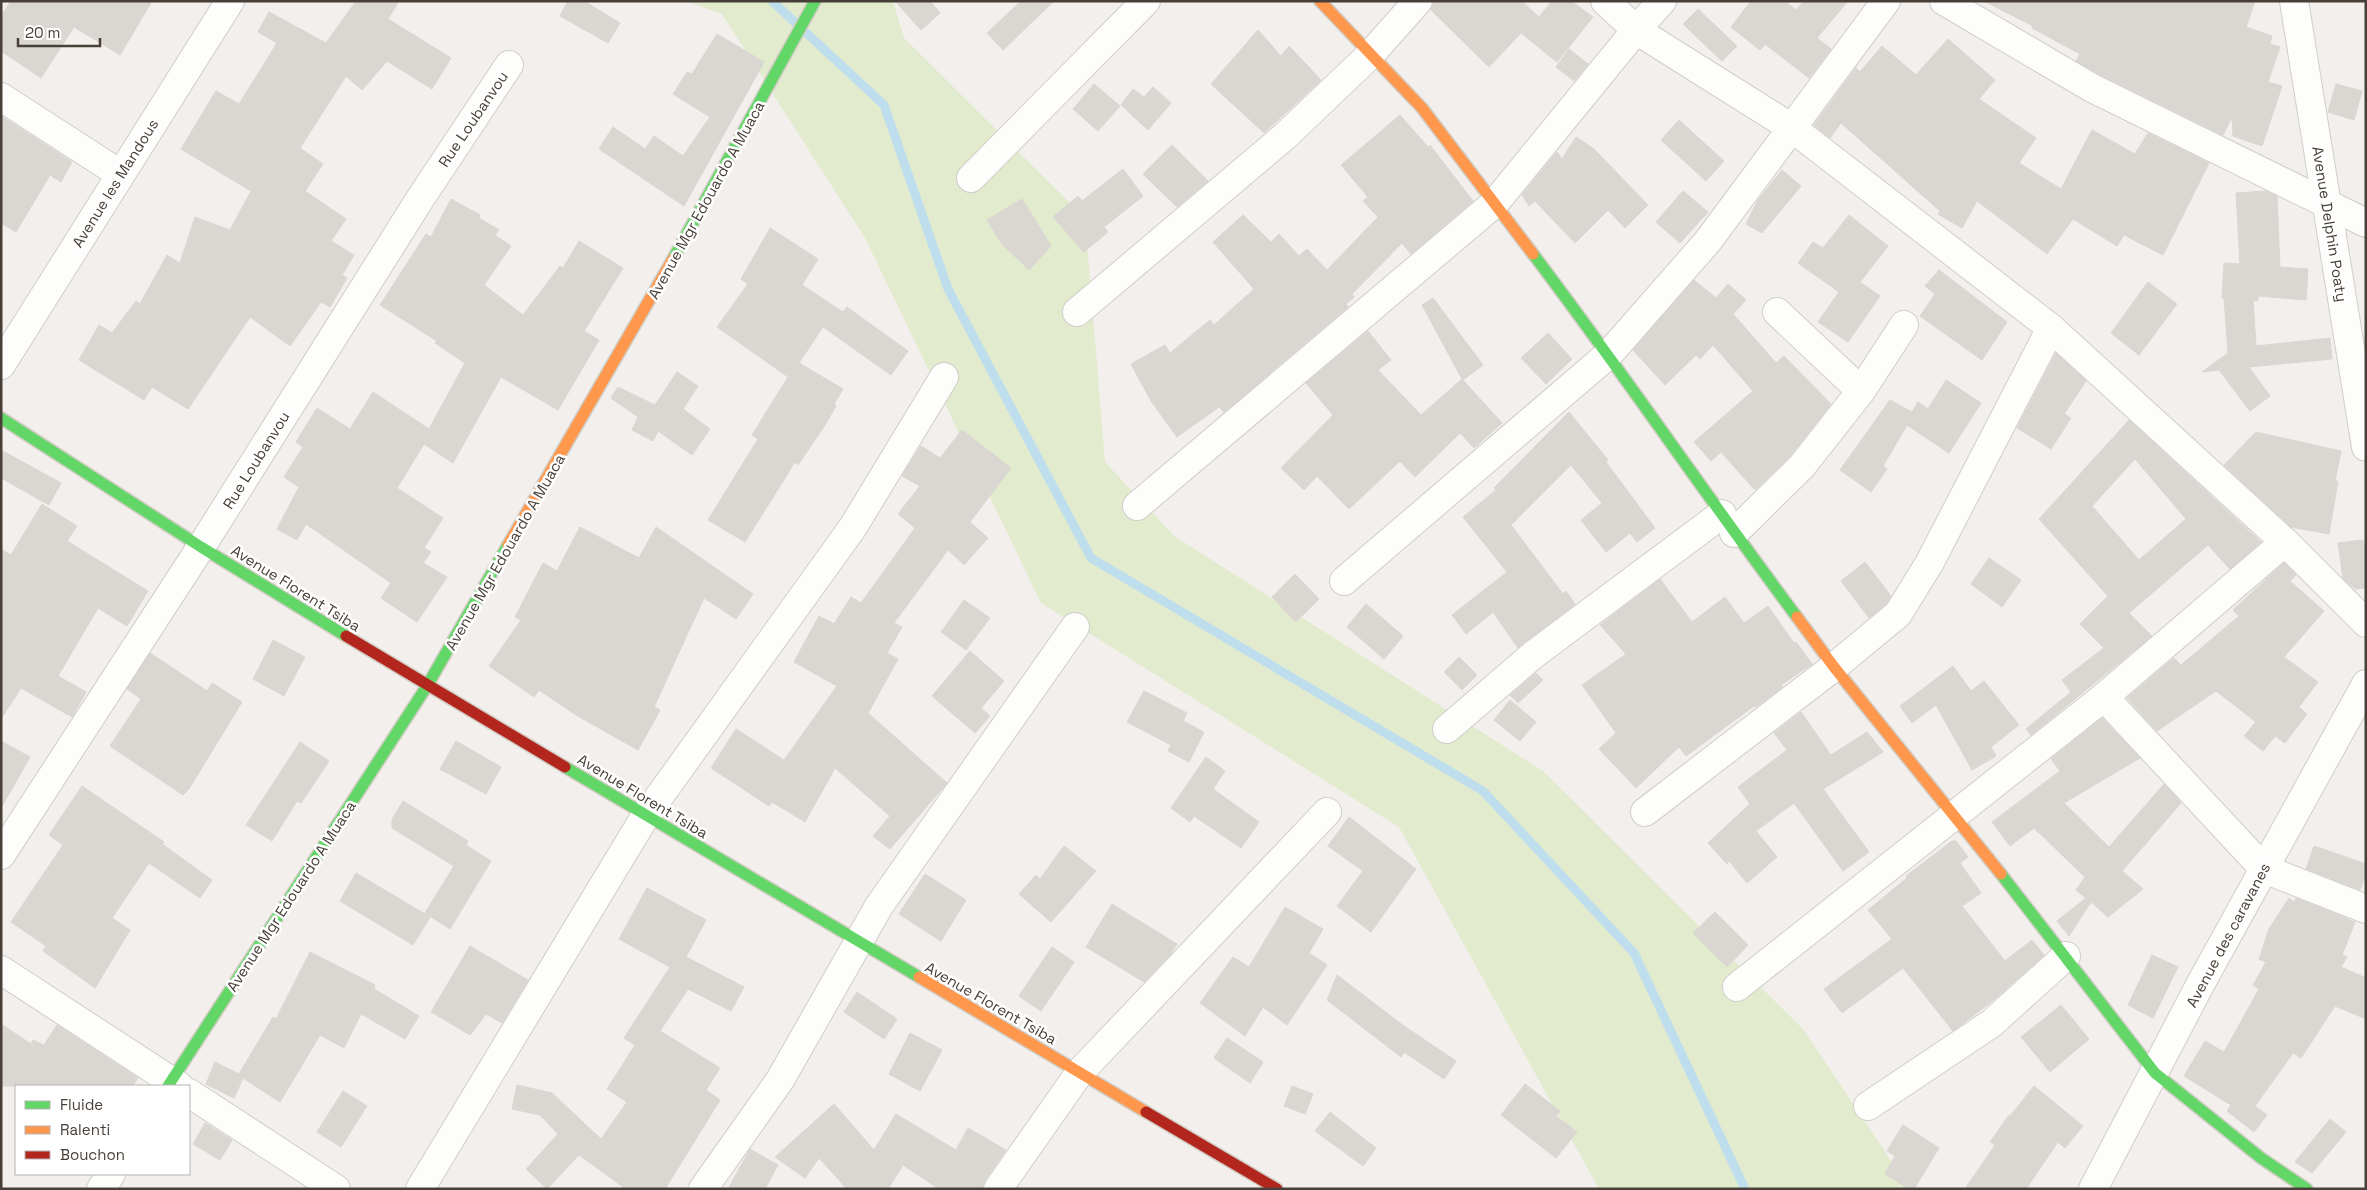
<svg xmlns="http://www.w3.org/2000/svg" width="2367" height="1190" font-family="'Space Grotesk',sans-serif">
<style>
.green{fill:#e2ebcd}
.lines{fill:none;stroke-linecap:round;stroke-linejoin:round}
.stream{stroke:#bedeee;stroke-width:9}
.building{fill:#dad7d3;stroke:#dad6d2;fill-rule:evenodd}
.street-casing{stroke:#d0cdca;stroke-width:30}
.fast-casing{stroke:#d0ccc3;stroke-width:14}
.slow-casing{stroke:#d0ccc3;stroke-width:14}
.jam-casing{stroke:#d0ccc3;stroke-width:14}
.street{stroke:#fdfdfc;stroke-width:28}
.fast{stroke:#63d668;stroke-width:11}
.slow{stroke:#ff974d;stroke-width:11}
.jam{stroke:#b3261e;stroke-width:11}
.labels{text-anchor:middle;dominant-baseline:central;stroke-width:5;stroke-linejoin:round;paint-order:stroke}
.street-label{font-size:15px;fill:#484038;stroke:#fff}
</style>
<rect width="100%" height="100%" fill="#f2efec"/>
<path class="green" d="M 685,1 L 893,1 L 904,38 L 1085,218 L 1105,462 L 1174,536 L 1543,771 L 1803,1029 L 1910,1189 L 1599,1189 L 1399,827 L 1041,603 L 865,238 L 722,14 Z"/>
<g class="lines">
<path class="stream" d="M 772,1 L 884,105 L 948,289 L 1091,558 L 1483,791 L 1634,953 L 1745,1189"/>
</g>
<g class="building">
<path d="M 11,1 L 152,1 L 120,55 L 74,27 L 41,78 L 1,51 L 1,16 Z"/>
<path d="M 356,1 L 399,1 L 388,19 L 451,58 L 432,89 L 387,61 L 362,90 L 346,76 L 300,148 L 323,164 L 305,191 L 346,219 L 331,241 L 354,255 L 342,275 L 347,278 L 330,307 L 321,302 L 290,346 L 250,317 L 188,409 L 152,387 L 144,400 L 79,360 L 99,325 L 112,333 L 136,301 L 140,304 L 167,255 L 180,263 L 195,217 L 230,230 L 251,191 L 181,149 L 216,91 L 239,104 L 277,43 L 258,32 L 269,12 L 326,43 Z"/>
<path d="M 568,1 L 584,1 L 620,23 L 608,43 L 560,16 Z"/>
<path d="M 895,1 L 930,1 L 940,13 L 921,30 Z"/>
<path d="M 1021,1 L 1054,1 L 1003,50 L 987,33 Z"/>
<path d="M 1433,1 L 1522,1 L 1539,17 L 1552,1 L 1571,1 L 1593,17 L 1557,62 L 1521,33 L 1489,67 L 1431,10 Z"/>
<path d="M 1751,1 L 1785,1 L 1796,10 L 1804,1 L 1848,1 L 1817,38 L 1831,49 L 1809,78 L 1765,44 L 1760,50 L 1731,27 Z"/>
<path d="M 1984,1 L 2255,1 L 2246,27 L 2272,36 L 2270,44 L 2280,47 L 2268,82 L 2282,86 L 2262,146 L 2233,136 L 2232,117 L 2223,135 L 2099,74 L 2076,61 L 2080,54 L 2032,28 L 2033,26 Z"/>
<path d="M 1698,9 L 1737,46 L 1722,61 L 1683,24 Z"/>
<path d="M 1258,30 L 1281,56 L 1289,46 L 1321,80 L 1264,133 L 1211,84 Z"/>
<path d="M 717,34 L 764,62 L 684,206 L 599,149 L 613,127 L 645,149 L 654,136 L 683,156 L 710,117 L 673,94 L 687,72 L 692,74 Z"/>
<path d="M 1948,39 L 1995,80 L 1979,99 L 2036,138 L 2019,163 L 2061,189 L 2092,130 L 2135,154 L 2148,133 L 2209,163 L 2163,255 L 2124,235 L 2117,246 L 2073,219 L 2047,254 L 1977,201 L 1962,228 L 1938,214 L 1940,211 L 1841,123 L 1830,138 L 1814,125 L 1856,68 L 1860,72 L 1882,46 L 1916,75 Z"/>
<path d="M 1569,49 L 1588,64 L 1574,81 L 1556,67 Z"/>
<path d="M 1094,84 L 1120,106 L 1098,131 L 1073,109 Z"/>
<path d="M 2336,84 L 2362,91 L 2354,120 L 2328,112 Z"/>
<path d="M 1153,87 L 1171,103 L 1148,130 L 1121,105 L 1133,89 L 1144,97 Z"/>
<path d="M 1400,115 L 1428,147 L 1430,145 L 1473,201 L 1411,254 L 1402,243 L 1352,294 L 1354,297 L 1346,304 L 1348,307 L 1224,412 L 1219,407 L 1177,437 L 1151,401 L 1131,364 L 1165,345 L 1170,353 L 1210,320 L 1214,325 L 1254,289 L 1213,242 L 1243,215 L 1271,242 L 1279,234 L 1299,256 L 1307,249 L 1327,270 L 1378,217 L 1363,201 L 1368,197 L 1341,165 Z"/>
<path d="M 1,116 L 72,162 L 61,182 L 50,175 L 16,232 L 1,223 Z"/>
<path d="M 1679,120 L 1724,161 L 1706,181 L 1661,140 Z"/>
<path d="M 1576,137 L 1594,149 L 1648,205 L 1625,228 L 1608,210 L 1575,243 L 1535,201 L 1529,206 L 1522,195 L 1557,152 L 1562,159 Z"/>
<path d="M 1172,145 L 1208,181 L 1177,207 L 1143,174 Z"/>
<path d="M 1123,169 L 1143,196 L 1104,227 L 1108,232 L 1084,252 L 1053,217 L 1078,196 L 1082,201 Z"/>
<path d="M 1782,170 L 1801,186 L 1762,233 L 1746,224 L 1758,200 Z"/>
<path d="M 1683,191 L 1708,212 L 1680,243 L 1656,222 Z"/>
<path d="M 2266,191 L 2277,196 L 2280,267 L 2308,269 L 2306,300 L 2258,296 L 2258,301 L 2253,300 L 2256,346 L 2330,338 L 2332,359 L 2249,367 L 2270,396 L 2250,411 L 2219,370 L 2202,372 L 2228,353 L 2224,298 L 2222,298 L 2224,263 L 2240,264 L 2236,193 Z"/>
<path d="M 451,199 L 480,215 L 479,218 L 499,230 L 495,235 L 511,246 L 484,285 L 523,315 L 560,266 L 563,268 L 579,241 L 623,268 L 584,331 L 599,340 L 558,410 L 501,377 L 453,463 L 424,444 L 397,488 L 443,518 L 424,548 L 431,552 L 423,563 L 447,577 L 417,622 L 381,598 L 391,583 L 306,524 L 297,540 L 277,529 L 299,487 L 284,477 L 303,447 L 296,442 L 317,408 L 350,429 L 373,392 L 429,429 L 465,363 L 435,343 L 437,341 L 380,305 L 426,234 L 431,237 Z"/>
<path d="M 1022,199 L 1051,246 L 1029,270 L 1002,244 L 987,220 Z"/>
<path d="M 1849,215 L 1888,246 L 1860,282 L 1880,296 L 1848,342 L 1818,322 L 1839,292 L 1798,263 L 1813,242 L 1823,248 Z"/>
<path d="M 770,228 L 818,259 L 802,285 L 843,312 L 847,307 L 908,351 L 891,375 L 823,327 L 799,363 L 843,389 L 834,404 L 836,406 L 825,425 L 798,465 L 795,462 L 745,542 L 708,520 L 758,439 L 752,435 L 788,377 L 717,327 L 748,284 L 741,279 Z"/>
<path d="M 1939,270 L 2007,322 L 1982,360 L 1920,316 L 1935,294 L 1925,286 Z"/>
<path d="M 1694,280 L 1716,298 L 1728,284 L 1746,300 L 1733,314 L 1776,363 L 1784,356 L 1831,404 L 1790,456 L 1755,490 L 1721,452 L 1711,461 L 1694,442 L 1753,391 L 1713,345 L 1700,359 L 1696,355 L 1665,385 L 1633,350 Z"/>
<path d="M 2148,282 L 2177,304 L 2139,355 L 2111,333 Z"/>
<path d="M 1433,298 L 1483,365 L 1463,380 L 1502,423 L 1474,448 L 1460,433 L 1415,477 L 1400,461 L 1349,509 L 1317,476 L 1304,490 L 1281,468 L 1333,415 L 1306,383 L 1368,331 L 1391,360 L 1378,370 L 1421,415 L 1462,379 L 1422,305 Z"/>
<path d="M 1548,333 L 1572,359 L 1546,384 L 1521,358 Z"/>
<path d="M 2056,353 L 2086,381 L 2064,414 L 2071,418 L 2051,449 L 2017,428 Z"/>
<path d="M 677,372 L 698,386 L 683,409 L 710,429 L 692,455 L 658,431 L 653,441 L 632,430 L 638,417 L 611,398 L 618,387 L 655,405 Z"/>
<path d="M 1946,380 L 1981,403 L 1949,453 L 1907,425 L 1883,466 L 1887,469 L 1871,492 L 1840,470 L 1890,400 L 1912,412 L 1918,402 L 1928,409 Z"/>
<path d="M 1569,412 L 1608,460 L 1606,462 L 1655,528 L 1637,542 L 1630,533 L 1606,552 L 1581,520 L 1602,503 L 1571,465 L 1511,525 L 1563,594 L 1566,591 L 1575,604 L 1518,648 L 1493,612 L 1466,634 L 1452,615 L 1507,572 L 1463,517 L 1496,490 L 1494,488 Z"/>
<path d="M 2129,420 L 2261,542 L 2230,569 L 2208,545 L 2129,613 L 2152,636 L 2031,735 L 2026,729 L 2071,692 L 2062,680 L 2104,648 L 2080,624 L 2108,596 L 2039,519 ZM 2135,459 L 2186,519 L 2139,560 L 2092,506 Z"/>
<path d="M 962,430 L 1011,468 L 970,522 L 988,538 L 964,565 L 948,550 L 894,623 L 902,627 L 887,653 L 898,659 L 868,713 L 947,783 L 890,849 L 873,836 L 890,816 L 835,768 L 805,822 L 772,802 L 769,806 L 711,768 L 736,729 L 784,760 L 837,686 L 794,662 L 819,616 L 834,624 L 851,597 L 861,603 L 915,528 L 898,514 L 920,486 L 902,476 L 921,446 L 940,458 Z"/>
<path d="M 2256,432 L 2341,451 L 2335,481 L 2338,481 L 2329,534 L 2291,527 L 2224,465 Z"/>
<path d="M 1,450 L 61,483 L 49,505 L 1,478 Z"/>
<path d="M 42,504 L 77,526 L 67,541 L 148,591 L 127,626 L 98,608 L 58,676 L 86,692 L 72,717 L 21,688 L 1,719 L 1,549 L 11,555 Z"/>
<path d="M 580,527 L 639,558 L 656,527 L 753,594 L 736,619 L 704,598 L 654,707 L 660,710 L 638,750 L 576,715 L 539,690 L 534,697 L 489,666 L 521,620 L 515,617 L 543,563 L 557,571 Z"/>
<path d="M 2363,540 L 2366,560 L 2366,588 L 2355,589 L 2343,578 L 2338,543 Z"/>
<path d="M 1989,558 L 2021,580 L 2002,607 L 1971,584 Z"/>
<path d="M 1865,562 L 1891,596 L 1886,604 L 1869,618 L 1841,581 Z"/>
<path d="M 2284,563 L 2296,575 L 2290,581 L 2324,611 L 2284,657 L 2318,682 L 2299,707 L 2307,714 L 2285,743 L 2275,736 L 2263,751 L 2244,736 L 2256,722 L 2233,704 L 2235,702 L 2233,704 L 2216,691 L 2157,731 L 2127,698 L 2174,658 L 2181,665 L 2239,616 L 2233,610 Z"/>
<path d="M 1295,574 L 1319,599 L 1296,622 L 1272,597 Z"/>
<path d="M 1660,579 L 1692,622 L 1725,597 L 1744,623 L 1768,606 L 1794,643 L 1796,642 L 1812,664 L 1781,685 L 1783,687 L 1756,707 L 1754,706 L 1686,756 L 1679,747 L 1636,788 L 1599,749 L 1616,733 L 1582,685 L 1626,654 L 1600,625 Z"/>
<path d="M 964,600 L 990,618 L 966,650 L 941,632 Z"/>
<path d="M 1366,604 L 1403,636 L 1384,659 L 1347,627 Z"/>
<path d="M 273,640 L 305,657 L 284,696 L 253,679 Z"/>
<path d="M 970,651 L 1004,681 L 981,708 L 990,716 L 975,733 L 932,696 Z"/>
<path d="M 150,653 L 207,691 L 212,683 L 242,702 L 189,789 L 183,795 L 110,746 L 141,699 L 127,689 Z"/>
<path d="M 1459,657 L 1477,675 L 1462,690 L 1444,672 Z"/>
<path d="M 1953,666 L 1971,691 L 1984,681 L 2019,725 L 1991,747 L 1996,756 L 1972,770 L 1936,705 L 1912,723 L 1900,706 Z"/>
<path d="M 1536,673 L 1543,680 L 1518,703 L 1510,695 Z"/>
<path d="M 1144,691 L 1187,713 L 1183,721 L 1204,732 L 1189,762 L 1168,751 L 1171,745 L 1127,722 Z"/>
<path d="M 1510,700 L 1536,722 L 1520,741 L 1494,720 Z"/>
<path d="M 1801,712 L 1831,755 L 1867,732 L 1883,752 L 1823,789 L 1869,852 L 1843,871 L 1794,803 L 1756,831 L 1777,857 L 1747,883 L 1729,861 L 1727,864 L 1708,843 L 1750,804 L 1738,787 L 1787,750 L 1774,733 Z"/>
<path d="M 2102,718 L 2140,758 L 2064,803 L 2109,847 L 2164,784 L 2181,803 L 2122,871 L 2143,889 L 2108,917 L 2091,902 L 2069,936 L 2057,921 L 2086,898 L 2076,890 L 2085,877 L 2034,828 L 2010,846 L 1992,822 L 2060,771 L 2051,759 Z"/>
<path d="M 1,741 L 30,757 L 1,808 Z"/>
<path d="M 456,741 L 501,767 L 486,794 L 440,769 Z"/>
<path d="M 300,742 L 329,761 L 301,803 L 297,801 L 272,841 L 246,825 Z"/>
<path d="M 1206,757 L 1225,771 L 1213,789 L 1259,822 L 1241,848 L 1194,816 L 1190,822 L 1171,808 Z"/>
<path d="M 82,786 L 164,842 L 162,844 L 212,880 L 200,898 L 149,863 L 112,918 L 130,930 L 95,988 L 43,951 L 46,946 L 11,922 L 63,845 L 49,835 Z"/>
<path d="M 403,801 L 468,841 L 466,845 L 491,861 L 450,929 L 425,913 L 454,866 L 392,828 L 392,819 Z"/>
<path d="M 1349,817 L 1416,869 L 1371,932 L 1337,906 L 1363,871 L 1328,846 Z"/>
<path d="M 1952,841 L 1956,841 L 1968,857 L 1960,863 L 1981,893 L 1962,906 L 2005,961 L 2032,940 L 2044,955 L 1995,999 L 1953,1031 L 1903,968 L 1842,1013 L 1824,989 L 1892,939 L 1868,910 L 1907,878 L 1906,876 Z"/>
<path d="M 1064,846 L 1096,871 L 1051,922 L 1019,894 L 1036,875 L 1040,879 Z"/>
<path d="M 2314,846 L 2366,864 L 2366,873 L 2360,890 L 2306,869 Z"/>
<path d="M 356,873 L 430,917 L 413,945 L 340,901 Z"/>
<path d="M 925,874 L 966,900 L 941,941 L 899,914 Z"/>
<path d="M 647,888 L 706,920 L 686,957 L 744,987 L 731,1011 L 688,989 L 660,1031 L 720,1068 L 706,1090 L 720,1100 L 665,1189 L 626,1189 L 579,1155 L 547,1189 L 526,1169 L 558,1134 L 540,1115 L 512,1109 L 517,1085 L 552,1093 L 601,1139 L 627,1102 L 607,1089 L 635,1045 L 624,1038 L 670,967 L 619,939 Z"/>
<path d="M 2289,898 L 2294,902 L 2296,898 L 2355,922 L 2342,955 L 2347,957 L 2341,967 L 2366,978 L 2366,1019 L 2335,1006 L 2301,1058 L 2293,1053 L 2255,1106 L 2267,1115 L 2254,1132 L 2227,1111 L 2231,1105 L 2184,1076 L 2205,1041 L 2224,1052 L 2259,989 L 2253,985 L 2266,962 L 2259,959 L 2269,929 Z"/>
<path d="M 1112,904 L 1177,944 L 1170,955 L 1144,982 L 1086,947 Z"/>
<path d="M 1285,907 L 1323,929 L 1309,953 L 1327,965 L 1287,1025 L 1263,1007 L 1245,1036 L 1200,1003 L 1233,957 L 1249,967 Z"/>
<path d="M 1715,912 L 1748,945 L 1727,967 L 1693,933 Z"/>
<path d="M 470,946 L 528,980 L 502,1023 L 486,1014 L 470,1035 L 431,1012 Z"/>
<path d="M 1052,947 L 1074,962 L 1041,1011 L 1019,996 Z"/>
<path d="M 310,952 L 375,985 L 374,989 L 419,1016 L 405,1039 L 361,1014 L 344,1048 L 320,1035 L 280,1102 L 243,1078 L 234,1098 L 206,1084 L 215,1062 L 239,1074 L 273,1017 L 276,1019 Z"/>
<path d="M 2152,955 L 2178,967 L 2153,1018 L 2128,1005 Z"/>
<path d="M 1337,975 L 1404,1026 L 1456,1061 L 1444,1079 L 1404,1052 L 1401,1057 L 1327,1000 Z"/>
<path d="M 857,992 L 897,1019 L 884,1039 L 844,1012 Z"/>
<path d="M 2061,1005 L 2089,1039 L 2050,1072 L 2021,1037 Z"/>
<path d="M 1,1024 L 31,1044 L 33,1040 L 44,1045 L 57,1025 L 138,1078 L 132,1086 L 1,1086 Z"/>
<path d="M 910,1033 L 942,1050 L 920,1091 L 889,1074 Z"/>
<path d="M 1227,1038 L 1263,1062 L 1250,1083 L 1214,1058 Z"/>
<path d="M 1525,1084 L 1560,1111 L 1556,1116 L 1577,1132 L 1556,1158 L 1501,1115 Z"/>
<path d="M 1292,1086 L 1313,1094 L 1305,1114 L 1284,1106 Z"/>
<path d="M 2034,1086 L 2083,1126 L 2065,1148 L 2058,1142 L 2026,1189 L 1965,1189 L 1995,1145 L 1990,1142 L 2009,1115 L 2010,1116 Z"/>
<path d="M 343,1091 L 367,1106 L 341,1147 L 317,1132 Z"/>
<path d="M 834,1104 L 874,1150 L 896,1114 L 956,1150 L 968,1128 L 1006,1150 L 985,1180 L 982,1189 L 939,1189 L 903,1165 L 888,1189 L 847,1189 L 819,1158 L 805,1178 L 775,1157 Z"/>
<path d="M 1330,1112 L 1376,1148 L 1363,1166 L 1315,1131 Z"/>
<path d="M 2330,1119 L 2346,1132 L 2312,1173 L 2295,1162 Z"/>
<path d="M 205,1123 L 232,1140 L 220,1160 L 193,1144 Z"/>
<path d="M 1903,1125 L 1939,1148 L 1914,1189 L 1909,1189 L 1885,1174 L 1895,1156 L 1887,1151 Z"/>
<path d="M 750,1149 L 778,1165 L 765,1189 L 728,1189 Z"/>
</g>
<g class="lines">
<defs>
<g id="street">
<path d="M 1605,1 L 1636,30 L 1792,128 L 2051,328 L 2285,542 L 2366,623"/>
<path d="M 1944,1 L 2092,88 L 2366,223"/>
<path d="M 2294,1 L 2366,447"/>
<path d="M 1,97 L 120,174"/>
<path d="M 971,178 L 1146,1"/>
<path d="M 1077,312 L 1284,137 L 1370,55 L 1418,1"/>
<path d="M 1777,312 L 1861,391"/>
<path d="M 1,365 L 230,1"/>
<path d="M 1137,506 L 1495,203 L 1636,30 L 1662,1"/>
<path d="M 1734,533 L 1802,466 L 1861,391 L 1904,325"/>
<path d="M 1344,581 L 1609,354 L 1708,241 L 1886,1"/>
<path d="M 2104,697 L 2264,869 L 2366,909"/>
<path d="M 1447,729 L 1533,655 L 1722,514"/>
<path d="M 1645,812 L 1834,667 L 1898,614 L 1930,562 L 2051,328"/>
<path d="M 1,855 L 201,547 L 420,199 L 509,65"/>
<path d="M 1,970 L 179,1086"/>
<path d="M 1737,987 L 2104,697 L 2285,542"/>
<path d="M 189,1093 L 336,1189"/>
<path d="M 1868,1106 L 1992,1023 L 2066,956"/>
<path d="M 101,1189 L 111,1174"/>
<path d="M 420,1189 L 646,815 L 853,527 L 944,377"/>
<path d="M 703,1189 L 780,1080 L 879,906 L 1075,627"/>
<path d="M 998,1189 L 1080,1072 L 1327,812"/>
<path d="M 2093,1189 L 2201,983 L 2366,684"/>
</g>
<g id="fast">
<path d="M 1533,254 C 1624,374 1707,497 1797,617"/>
<path d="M 673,259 L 815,1"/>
<path d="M 1,418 L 201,547 L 346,636"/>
<path d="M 565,767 L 919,977"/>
<path d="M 2001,874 L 2155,1073 L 2261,1158 L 2307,1189"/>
<path d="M 168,1086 L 427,686 L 508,545"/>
</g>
<g id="slow">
<path d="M 1320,1 L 1422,108 L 1533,254"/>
<path d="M 508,545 L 673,259"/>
<path d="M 1797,617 L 1834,667 L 2001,874"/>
<path d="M 919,977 L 1146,1112"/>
</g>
<g id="jam">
<path d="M 346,636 L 565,767"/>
<path d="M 1146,1112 L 1277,1189"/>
</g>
</defs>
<use href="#street" class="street-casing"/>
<use href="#fast" class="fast-casing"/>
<use href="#slow" class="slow-casing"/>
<use href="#jam" class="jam-casing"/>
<use href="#street" class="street"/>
<use href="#fast" class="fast"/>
<use href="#slow" class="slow"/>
<use href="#jam" class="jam"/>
</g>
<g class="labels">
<g class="street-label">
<text transform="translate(473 119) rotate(-56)">Rue Loubanvou</text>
<text transform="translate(115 183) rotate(-58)">Avenue les Mandous</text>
<text transform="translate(706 200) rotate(-61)">Avenue Mgr Edouardo A Muaca</text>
<text transform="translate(2330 224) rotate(81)">Avenue Delphin Poaty</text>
<text transform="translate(256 460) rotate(-58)">Rue Loubanvou</text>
<text transform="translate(505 552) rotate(-60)">Avenue Mgr Edouardo A Muaca</text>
<text transform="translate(296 588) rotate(32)">Avenue Florent Tsiba</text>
<text transform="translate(643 796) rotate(31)">Avenue Florent Tsiba</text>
<text transform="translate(291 896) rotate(-57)">Avenue Mgr Edouardo A Muaca</text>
<text transform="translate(2228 935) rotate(-62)">Avenue des caravanes</text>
<text transform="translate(991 1003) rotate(30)">Avenue Florent Tsiba</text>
</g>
</g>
<rect width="2367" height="1190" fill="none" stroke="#484038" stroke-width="5"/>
<rect x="15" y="1085" width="175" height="90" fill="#ffffff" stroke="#b6b3af"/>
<rect x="25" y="1101" width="25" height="8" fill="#63d668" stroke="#b6b3af"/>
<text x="60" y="1110" font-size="15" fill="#484038">Fluide</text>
<rect x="25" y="1126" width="25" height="8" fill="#ff974d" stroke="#b6b3af"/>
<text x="60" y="1135" font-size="15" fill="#484038">Ralenti</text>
<rect x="25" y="1151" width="25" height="8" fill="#b3261e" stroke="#b6b3af"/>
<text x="60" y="1160" font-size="15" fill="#484038">Bouchon</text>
<path d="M18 38v8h82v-8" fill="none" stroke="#484038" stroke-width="2.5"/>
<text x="25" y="38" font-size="15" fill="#484038" stroke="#ffffff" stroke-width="4" paint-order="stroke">20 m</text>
</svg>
